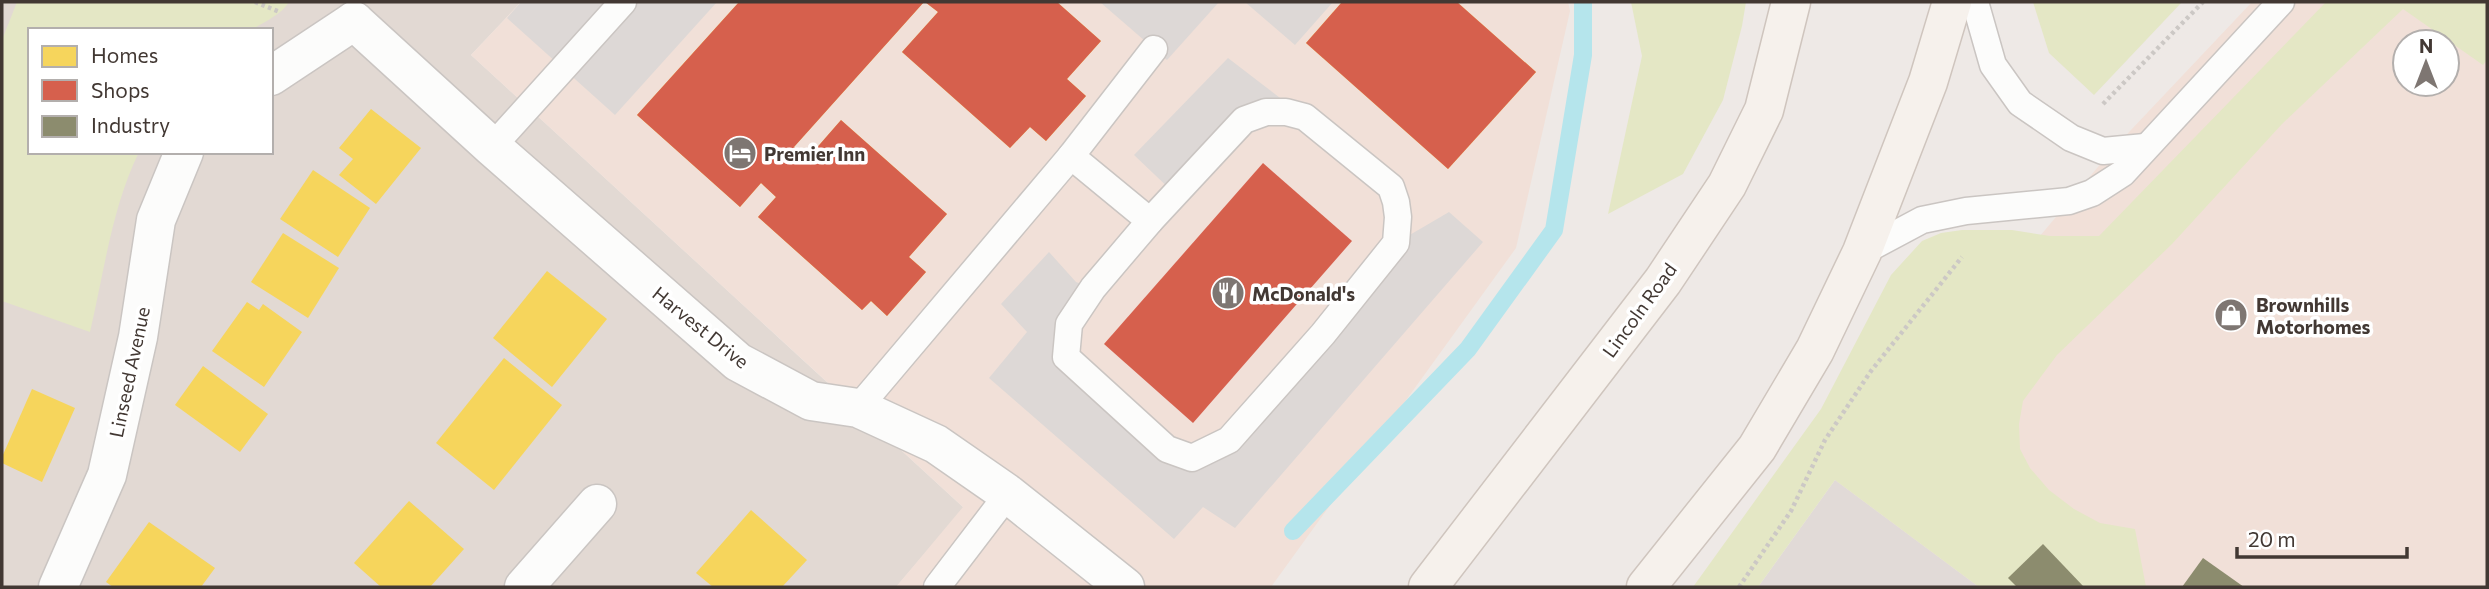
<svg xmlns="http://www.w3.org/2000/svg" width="2489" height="589" font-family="Commissioner,sans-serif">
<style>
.residential{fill:#e2d9d3;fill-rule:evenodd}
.commercial{fill:#f1e0d8;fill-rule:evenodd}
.industrial{fill:#e1dad7}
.green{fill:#e4e7c5}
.parking{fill:#ddd8d6}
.homes{fill:#f6d55c}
.shops{fill:#d6604d}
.industry{fill:#8c8c6e}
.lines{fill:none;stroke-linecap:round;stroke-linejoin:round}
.stream{stroke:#b5e5ec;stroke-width:18}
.lane-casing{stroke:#cac5c2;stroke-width:29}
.street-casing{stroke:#cac5c2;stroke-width:41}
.secondary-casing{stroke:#cfc5be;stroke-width:41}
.path{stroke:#ccc8c5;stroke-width:4.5;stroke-dasharray:3.5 3.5;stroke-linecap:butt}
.lane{stroke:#fcfcfb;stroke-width:26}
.street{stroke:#fcfcfb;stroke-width:38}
.secondary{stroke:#f6f1ec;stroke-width:38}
.labels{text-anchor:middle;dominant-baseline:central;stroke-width:7;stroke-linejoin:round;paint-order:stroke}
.poi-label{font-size:19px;font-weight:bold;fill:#423833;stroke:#fff;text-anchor:start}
.street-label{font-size:19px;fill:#423833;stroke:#fff}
</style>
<rect width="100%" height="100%" fill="#eee9e6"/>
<path class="residential" d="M 2,2 L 521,2 L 471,55 L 964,508 L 896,587 L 2,587 ZM 30,30 L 271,30 L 271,152 L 30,152 Z"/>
<g class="commercial">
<path d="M 521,2 L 1568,2 L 1570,11 L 1516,248 L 1271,587 L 896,587 L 963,507 L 471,55 Z"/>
<path d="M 2252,2 L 2487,2 L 2487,587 L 1979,587 L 1835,480 L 2113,149 ZM 2405,42 L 2447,42 L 2447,84 L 2405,84 Z"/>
</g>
<path class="industrial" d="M 1835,480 L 1979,587 L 1758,587 Z"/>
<g class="green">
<path d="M 17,2 L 289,2 C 281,15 264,22 251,30 L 30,30 L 30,152 L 139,152 C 112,207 104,272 90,332 L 2,301 L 2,40 Z"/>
<path d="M 1631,2 L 1746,2 L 1742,26 L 1723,100 L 1683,174 L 1608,214 L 1642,56 Z"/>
<path d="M 2033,2 L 2182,2 L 2094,95 L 2049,53 Z"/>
<path d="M 2326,2 L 2487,2 L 2487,60 L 2483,65 L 2403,9 L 2282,124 L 2172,244 L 2057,355 L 2023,401 L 2019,424 L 2020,449 L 2030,468 L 2049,490 L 2074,509 L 2100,523 L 2135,529 L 2146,587 L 1979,587 L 1835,480 L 1758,587 L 1693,587 L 1821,409 L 1891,275 L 1922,241 L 1941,233 L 1962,230 L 2012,230 L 2050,236 L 2099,236 Z"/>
</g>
<g class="parking">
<path d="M 521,2 L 717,2 L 615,115 L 507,18 Z"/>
<path d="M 1100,2 L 1219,2 L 1167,60 Z"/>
<path d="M 1245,2 L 1333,2 L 1295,45 Z"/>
<path d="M 1228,58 L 1305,117 L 1266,112 L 1175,194 L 1134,155 Z"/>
<path d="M 1449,212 L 1483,242 L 1235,528 L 1203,507 L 1174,539 L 989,378 L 1027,332 L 1001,304 L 1049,252 L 1076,282 L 1093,288 L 1066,357 L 1167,449 L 1230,439 L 1396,243 Z"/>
</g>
<g class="homes">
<path d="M 739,2 L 924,2 L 794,147 L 807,159 L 841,120 L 947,214 L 909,257 L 926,272 L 887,316 L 871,301 L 862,310 L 758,217 L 776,197 L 761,183 L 740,207 L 637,115 Z"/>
<path d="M 925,2 L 1057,2 L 1101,41 L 1067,79 L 1086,96 L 1046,141 L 1030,127 L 1010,148 L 902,52 L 938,12 Z"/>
<path d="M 1342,2 L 1457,2 L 1536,72 L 1448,169 L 1306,43 Z"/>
<path d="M 371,109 L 421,148 L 376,204 L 339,175 L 353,159 L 339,148 Z"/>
<path d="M 313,170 L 370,208 L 338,257 L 280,219 Z"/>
<path d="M 283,233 L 339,268 L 308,318 L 251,282 Z"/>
<path d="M 547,271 L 607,319 L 552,387 L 493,338 Z"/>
<path d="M 247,302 L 259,310 L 263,304 L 302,332 L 264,387 L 212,351 Z"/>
<path d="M 504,358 L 562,405 L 494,490 L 436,443 Z"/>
<path d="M 203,366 L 268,414 L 240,452 L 175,405 Z"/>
<path d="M 32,389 L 75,408 L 42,482 L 2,463 L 2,457 Z"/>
<path d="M 409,501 L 464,549 L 430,587 L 381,587 L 354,563 Z"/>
<path d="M 751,510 L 807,560 L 782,587 L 713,587 L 696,573 Z"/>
<path d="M 149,522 L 215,568 L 201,587 L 113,587 L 106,582 Z"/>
</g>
<g class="shops">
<path d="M 739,2 L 924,2 L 794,147 L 807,159 L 841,120 L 947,214 L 909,257 L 926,272 L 887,316 L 871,301 L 862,310 L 758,217 L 776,197 L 761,183 L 740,207 L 637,115 Z"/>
<path d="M 925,2 L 1057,2 L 1101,41 L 1067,79 L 1086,96 L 1046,141 L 1030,127 L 1010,148 L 902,52 L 938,12 Z"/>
<path d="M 1342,2 L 1457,2 L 1536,72 L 1448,169 L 1306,43 Z"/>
<path d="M 1263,163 L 1352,241 L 1193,423 L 1104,344 Z"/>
</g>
<g class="industry">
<path d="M 2043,544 L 2084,587 L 2017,587 L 2008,578 Z"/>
<path d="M 2203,558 L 2244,587 L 2182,587 Z"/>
</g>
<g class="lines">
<path class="stream" d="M 1293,531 L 1468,349 L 1554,230 L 1583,55 L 1583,2"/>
<defs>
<g id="lane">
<path d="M 1975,2 L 1993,65 L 2020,103 L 2071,138 L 2103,151 L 2145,147"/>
<path d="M 1266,112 L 1286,112 L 1305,117 L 1391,187 L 1396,202 L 1398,217 L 1396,243 L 1323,334 L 1229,440 L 1192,458 L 1167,449 L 1066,357 L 1069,324 L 1093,288 L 1150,221 L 1244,120 Z"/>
<path d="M 492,147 L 623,2"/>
<path d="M 1071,156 L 1150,221"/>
<path d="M 1862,252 L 1922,220 L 1966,211 L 2069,201 L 2092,193 L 2123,173 L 2281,2"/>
<path d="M 858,408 L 1071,156 L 1154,49"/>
<path d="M 937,587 L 1008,494"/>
</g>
<g id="street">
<path d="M 354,21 L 492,147 L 738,362 L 811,401 L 858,408 L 936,444 L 1008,494 L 1125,587"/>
<path d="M 271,76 L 354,21"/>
<path d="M 58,587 L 107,475 L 138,337 L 156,220 L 184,152"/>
<path d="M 524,587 L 597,504"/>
</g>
<g id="secondary">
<path d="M 1428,587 L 1663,281 L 1727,185 L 1764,110 L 1791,2"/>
<path d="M 1646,587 L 1757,448 L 1815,350 L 1862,252 L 1928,82 L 1952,2"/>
</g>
</defs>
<use href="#lane" class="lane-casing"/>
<use href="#street" class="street-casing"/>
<use href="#secondary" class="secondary-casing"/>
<g class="path">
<path d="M 255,2 L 280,12"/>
<path d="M 2103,104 L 2203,2"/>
<path d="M 1739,587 L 1791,511 L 1825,440 L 1871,371 L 1962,257"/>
</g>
<use href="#lane" class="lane"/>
<use href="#street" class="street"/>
<use href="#secondary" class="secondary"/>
</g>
<defs>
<symbol id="hotel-disc" viewBox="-11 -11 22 22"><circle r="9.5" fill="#7e7672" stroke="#fff"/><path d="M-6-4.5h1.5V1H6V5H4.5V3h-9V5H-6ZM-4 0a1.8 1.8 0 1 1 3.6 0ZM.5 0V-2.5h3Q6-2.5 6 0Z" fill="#fff"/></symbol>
<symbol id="restaurant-disc" viewBox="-11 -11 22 22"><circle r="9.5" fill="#7e7672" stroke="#fff"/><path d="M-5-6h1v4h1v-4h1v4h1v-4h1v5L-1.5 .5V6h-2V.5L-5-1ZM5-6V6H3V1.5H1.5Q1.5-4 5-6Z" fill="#fff"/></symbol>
<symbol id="shop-disc" viewBox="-11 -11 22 22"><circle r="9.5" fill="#7e7672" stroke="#fff"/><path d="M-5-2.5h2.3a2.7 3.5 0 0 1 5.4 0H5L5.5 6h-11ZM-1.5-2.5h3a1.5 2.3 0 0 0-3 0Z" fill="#fff"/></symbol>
</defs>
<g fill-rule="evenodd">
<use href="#hotel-disc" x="721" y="134" width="38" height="38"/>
<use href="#restaurant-disc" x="1209" y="274" width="38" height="38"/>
<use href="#shop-disc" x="2212" y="296" width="38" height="38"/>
</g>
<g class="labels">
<g class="poi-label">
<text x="764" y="153">Premier Inn</text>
<text x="1252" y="293">McDonald's</text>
<text x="2256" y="304">Brownhills<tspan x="2256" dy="22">Motorhomes</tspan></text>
</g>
<g class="street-label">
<text transform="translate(1639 310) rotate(-54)">Lincoln Road</text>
<text transform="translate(701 327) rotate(39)">Harvest Drive</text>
<text transform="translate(129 372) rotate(-78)">Linseed Avenue</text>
</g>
</g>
<rect width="2489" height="589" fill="none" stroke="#423833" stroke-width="7"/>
<rect x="28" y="28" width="245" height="126" fill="#ffffff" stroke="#b3afad" stroke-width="2"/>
<rect x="42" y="46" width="35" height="21" fill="#f6d55c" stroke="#b3afad" stroke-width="2"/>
<text x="91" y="63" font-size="21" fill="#423833">Homes</text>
<rect x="42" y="80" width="35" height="21" fill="#d6604d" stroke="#b3afad" stroke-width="2"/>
<text x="91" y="98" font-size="21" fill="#423833">Shops</text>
<rect x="42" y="116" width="35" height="21" fill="#8c8c6e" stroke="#b3afad" stroke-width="2"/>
<text x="91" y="133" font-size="21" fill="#423833">Industry</text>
<g transform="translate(2426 63)"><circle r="33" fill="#ffffff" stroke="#b3afad" stroke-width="2"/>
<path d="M0-5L12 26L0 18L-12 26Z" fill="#7e7672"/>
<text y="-10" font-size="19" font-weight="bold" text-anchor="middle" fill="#423833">N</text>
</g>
<path d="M2237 547v10h170v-10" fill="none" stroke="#423833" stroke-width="3.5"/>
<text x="2248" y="547" font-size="21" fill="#423833" stroke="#ffffff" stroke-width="5" paint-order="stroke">20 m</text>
</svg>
